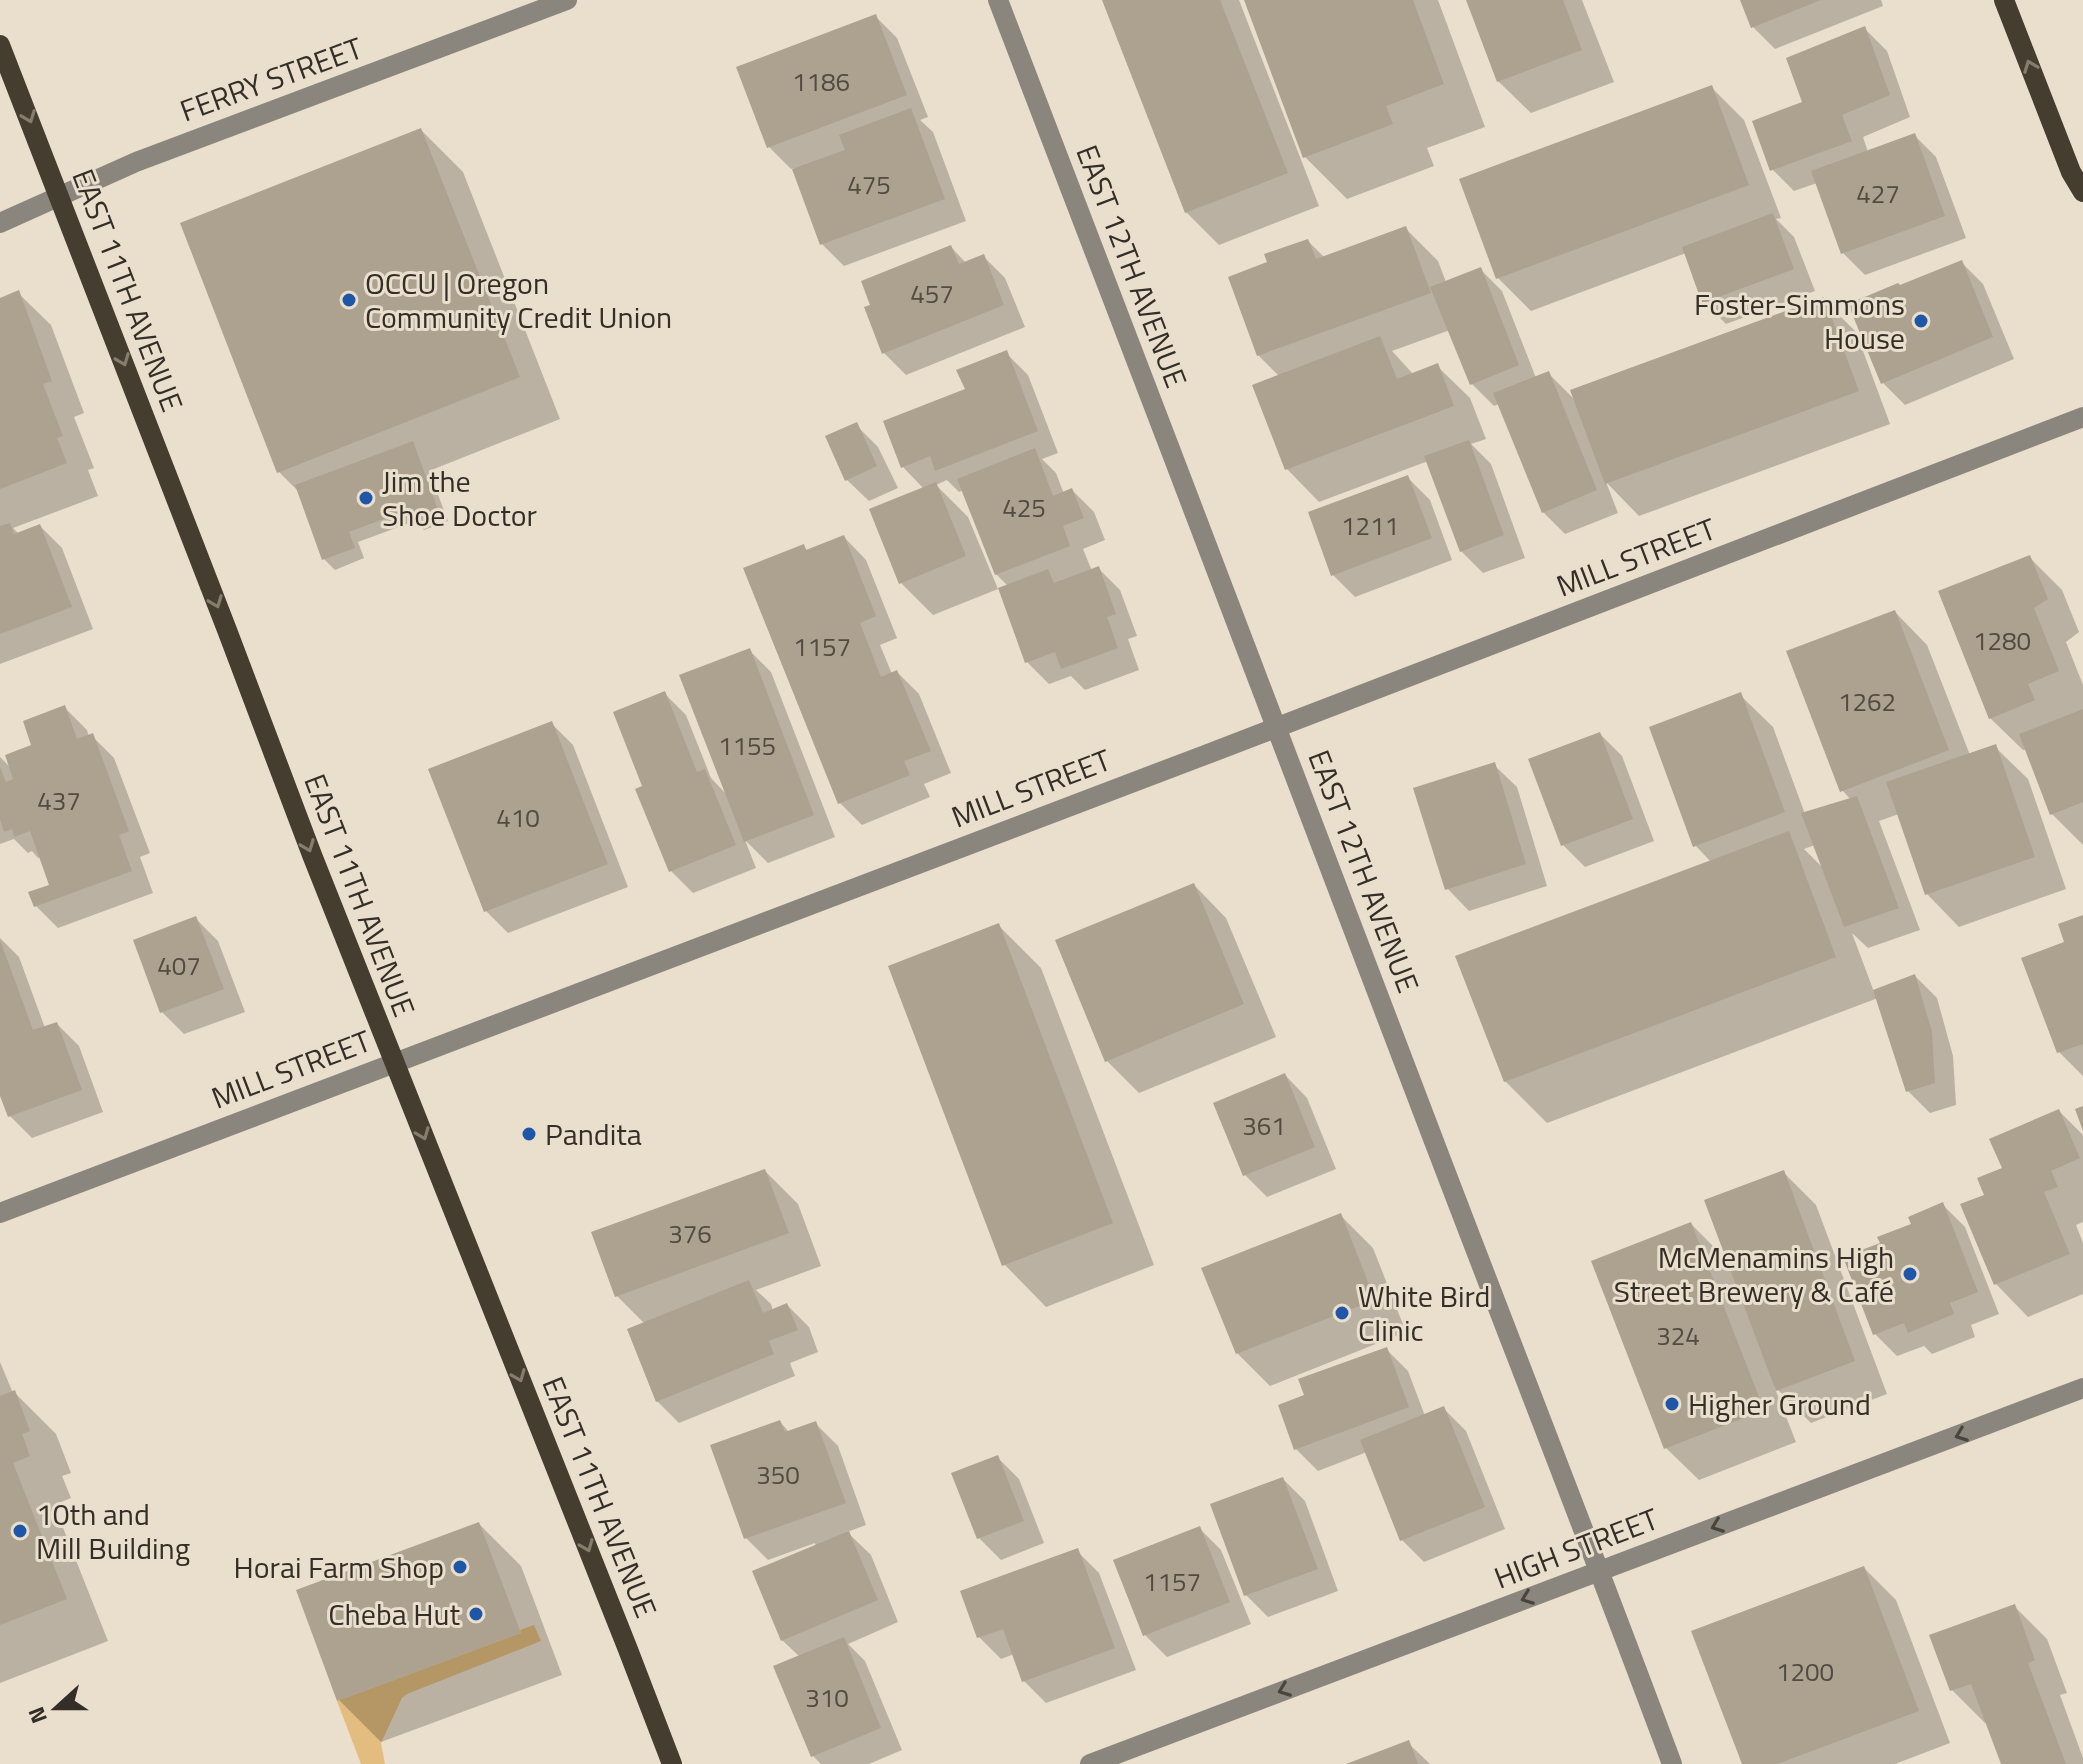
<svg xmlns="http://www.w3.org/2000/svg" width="2083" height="1764" font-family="'Titillium Web',sans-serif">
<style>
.green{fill:#e3bd80}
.shadow{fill:#0003;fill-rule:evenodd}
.building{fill:#ada190}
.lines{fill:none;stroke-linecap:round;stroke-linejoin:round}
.minor{stroke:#8a857d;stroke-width:20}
.major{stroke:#453d30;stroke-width:20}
.oneway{stroke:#877d6e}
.oneway2{stroke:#49443c}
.poi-dot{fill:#1f56a8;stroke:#eadecc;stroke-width:3}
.labels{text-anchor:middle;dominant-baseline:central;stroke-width:6;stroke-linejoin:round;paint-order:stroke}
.number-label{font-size:26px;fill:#524b41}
.street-label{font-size:30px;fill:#332e27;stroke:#eadecc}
.poi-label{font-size:30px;fill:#332e27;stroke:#eadecc;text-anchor:start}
</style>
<rect width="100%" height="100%" fill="#eadecc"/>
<path class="green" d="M 534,1625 L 541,1641 L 407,1694 L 402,1698 L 381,1743 L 385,1764 L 361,1764 L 337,1701 L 521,1633 L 520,1630 Z"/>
<g class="shadow">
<path d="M 1104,0 L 1239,0 L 1319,206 L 1219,245 L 1186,212 Z"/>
<path d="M 1246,0 L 1438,0 L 1485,127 L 1427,148 L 1434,166 L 1347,199 L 1305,157 Z"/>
<path d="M 1468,0 L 1582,0 L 1614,82 L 1531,113 L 1498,81 Z"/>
<path d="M 1742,0 L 1881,0 L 1883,6 L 1775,49 L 1753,27 Z"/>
<path d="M 875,16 L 897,38 L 928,117 L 920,120 L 933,132 L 966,221 L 844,266 L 822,244 L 794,168 L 791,169 L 769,147 Z"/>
<path d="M 1865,29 L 1887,51 L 1910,117 L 1863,137 L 1868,152 L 1914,135 L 1936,157 L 1966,238 L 1865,275 L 1843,253 L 1817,183 L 1794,191 L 1772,169 L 1804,103 Z"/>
<path d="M 1711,87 L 1744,120 L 1781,218 L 1776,219 L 1794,237 L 1815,291 L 1726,324 L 1704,302 L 1686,253 L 1531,311 L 1498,278 L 1461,181 Z"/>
<path d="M 421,130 L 463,172 L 560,419 L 429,471 L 448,521 L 424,530 L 415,521 L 358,542 L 364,558 L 335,570 L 324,559 L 299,492 L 279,472 Z"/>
<path d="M 1406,229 L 1438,261 L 1446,282 L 1480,269 L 1502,291 L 1536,378 L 1548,373 L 1576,401 L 1823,299 L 1856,332 L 1890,424 L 1639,516 L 1606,482 L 1618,513 L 1565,534 L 1543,512 L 1499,404 L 1494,406 L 1472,384 L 1450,330 L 1392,351 L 1414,375 L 1437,366 L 1470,398 L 1486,439 L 1471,444 L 1491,464 L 1525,558 L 1483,573 L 1461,551 L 1428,461 L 1319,502 L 1287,469 L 1280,377 L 1258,355 L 1269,264 L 1308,241 L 1325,258 Z"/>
<path d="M 951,247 L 966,263 L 983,256 L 1005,278 L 1025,327 L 906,375 L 884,353 Z"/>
<path d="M 1961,262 L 1983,284 L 2014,359 L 1905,405 L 1883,383 L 1900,287 Z"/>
<path d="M 18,293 L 51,325 L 84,413 L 74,417 L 94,468 L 88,470 L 98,496 L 13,528 L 19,534 L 40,526 L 62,548 L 93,629 L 0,664 L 0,300 Z"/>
<path d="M 1006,353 L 1028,375 L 1058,453 L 1042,459 L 1056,473 L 1064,494 L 1072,490 L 1094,512 L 1105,540 L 1083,549 L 1092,571 L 1098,568 L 1120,590 L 1137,636 L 1128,639 L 1139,670 L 1085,690 L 1071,676 L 1049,684 L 1027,662 L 1008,586 L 996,574 L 963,490 L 959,492 L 947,480 L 936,485 L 968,517 L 998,589 L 933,615 L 901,583 L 924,489 L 903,467 L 967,390 Z"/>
<path d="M 856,425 L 878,447 L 898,488 L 869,501 L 846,479 Z"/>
<path d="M 1408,478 L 1430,500 L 1452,560 L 1355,597 L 1333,575 Z"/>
<path d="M 844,537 L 866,560 L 897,638 L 880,645 L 892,674 L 897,672 L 919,694 L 951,773 L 924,784 L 930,797 L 862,825 L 840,803 L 803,546 L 809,552 Z"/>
<path d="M 2029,557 L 2062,590 L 2079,632 L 2066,642 L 2083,685 L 2083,845 L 2052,814 L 2027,749 L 2023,750 L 1990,718 Z"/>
<path d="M 1895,612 L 1927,645 L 1970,755 L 1995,747 L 2028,779 L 2066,889 L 1959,927 L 1927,894 L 1899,814 L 1879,821 L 1920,930 L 1868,948 L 1852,933 L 1874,992 L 1915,976 L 1937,998 L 1953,1056 L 1956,1105 L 1930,1113 L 1908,1091 L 1878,998 L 1547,1123 L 1505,1081 L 1711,862 L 1695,845 L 1740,695 L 1773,727 L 1805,814 L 1851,800 L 1842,790 ZM 1815,845 L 1824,869 L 1804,849 Z"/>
<path d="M 749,650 L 771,672 L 835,837 L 768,863 L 745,840 L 756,868 L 693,893 L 671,871 L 645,787 L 664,693 L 686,715 L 711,778 L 728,796 Z"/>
<path d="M 65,708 L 87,730 L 89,737 L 92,736 L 114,758 L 150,853 L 140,857 L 153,893 L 58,928 L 36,906 L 31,893 L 52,886 L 41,857 L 38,858 L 32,851 L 28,853 L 14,839 L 0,844 L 0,757 L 12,769 Z"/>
<path d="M 551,723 L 573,745 L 628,887 L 508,933 L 486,911 Z"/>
<path d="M 1600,734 L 1622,756 L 1654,841 L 1585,867 L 1563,845 Z"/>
<path d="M 1494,765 L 1517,787 L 1547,886 L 1469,911 L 1447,888 Z"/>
<path d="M 1194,885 L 1226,918 L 1276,1037 L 1139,1093 L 1107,1061 Z"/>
<path d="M 2083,917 L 2083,1076 L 2059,1052 L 2066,944 Z"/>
<path d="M 196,919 L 218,941 L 245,1012 L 184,1034 L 162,1012 Z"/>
<path d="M 999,926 L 1041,968 L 1154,1265 L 1046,1307 L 1004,1264 Z"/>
<path d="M 0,938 L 19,957 L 45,1028 L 57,1024 L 79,1046 L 103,1112 L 32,1138 L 10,1116 L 0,1090 Z"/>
<path d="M 1285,1075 L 1307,1098 L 1336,1169 L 1267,1197 L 1245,1175 Z"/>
<path d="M 2059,1111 L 2083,1135 L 2083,1222 L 2076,1225 L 2083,1243 L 2083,1294 L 2028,1317 L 1996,1284 L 1963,1205 L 1986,1196 L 2004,1169 Z"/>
<path d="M 765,1171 L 798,1204 L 821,1266 L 756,1290 L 771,1304 L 773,1311 L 787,1305 L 809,1327 L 818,1352 L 790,1363 L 795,1376 L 679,1423 L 657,1401 L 645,1324 L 617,1296 Z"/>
<path d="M 1783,1172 L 1816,1205 L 1887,1394 L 1811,1423 L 1774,1386 L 1796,1442 L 1699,1480 L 1666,1448 L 1691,1224 L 1730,1263 Z"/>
<path d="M 1943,1205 L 1965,1227 L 1999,1314 L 1971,1325 L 1975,1337 L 1932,1354 L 1924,1346 L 1897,1356 L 1875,1334 L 1882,1244 Z"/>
<path d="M 1340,1215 L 1373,1248 L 1406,1332 L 1270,1386 L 1237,1353 Z"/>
<path d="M 1386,1349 L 1408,1371 L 1425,1416 L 1444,1409 L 1466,1431 L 1505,1529 L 1424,1562 L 1402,1540 L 1367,1452 L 1318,1471 L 1296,1449 L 1306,1397 Z"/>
<path d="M 0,1362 L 13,1393 L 14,1392 L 56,1434 L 71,1473 L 62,1476 L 71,1498 L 54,1505 L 108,1641 L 0,1683 Z"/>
<path d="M 780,1422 L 790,1433 L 816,1424 L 838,1446 L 866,1525 L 847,1532 L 871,1555 L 898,1622 L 848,1644 L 865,1661 L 902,1750 L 869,1764 L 821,1764 L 813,1756 L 800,1657 L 782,1640 L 816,1547 L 815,1543 L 768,1560 L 746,1538 Z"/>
<path d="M 997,1457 L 1019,1479 L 1044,1543 L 1001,1560 L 979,1538 Z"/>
<path d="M 1283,1479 L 1305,1501 L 1338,1591 L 1268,1617 L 1246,1595 Z"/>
<path d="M 479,1524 L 521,1566 L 562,1675 L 381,1742 L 339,1700 Z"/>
<path d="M 1199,1528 L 1221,1550 L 1251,1624 L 1167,1657 L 1145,1635 Z"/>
<path d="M 1077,1551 L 1099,1573 L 1136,1670 L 1046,1703 L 1024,1681 L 1014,1654 L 1001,1659 L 979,1637 Z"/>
<path d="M 1864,1568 L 1896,1600 L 1950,1743 L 1895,1764 L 1744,1764 Z"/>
<path d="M 2014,1606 L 2047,1639 L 2067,1693 L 2060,1695 L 2083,1758 L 2083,1764 L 2003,1764 L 1988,1722 L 1985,1723 L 1952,1690 Z"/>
<path d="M 1408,1743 L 1430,1764 L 1351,1764 Z"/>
</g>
<g class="building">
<path d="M 1102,0 L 1220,0 L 1288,173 L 1185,213 Z"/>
<path d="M 1244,0 L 1413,0 L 1444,84 L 1386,106 L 1393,124 L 1303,158 Z"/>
<path d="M 1466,0 L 1563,0 L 1582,50 L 1497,82 Z"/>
<path d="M 1740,0 L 1821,0 L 1751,28 Z"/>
<path d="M 876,14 L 907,95 L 767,148 L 736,67 Z"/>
<path d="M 1865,26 L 1890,95 L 1842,115 L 1852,141 L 1770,171 L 1752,121 L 1802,102 L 1786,58 Z"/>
<path d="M 1712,85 L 1749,185 L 1496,279 L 1459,179 Z"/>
<path d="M 911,108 L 945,199 L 820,245 L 792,169 L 845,150 L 839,135 Z"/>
<path d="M 421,128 L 520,377 L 277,473 L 180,223 Z"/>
<path d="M 1915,133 L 1945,216 L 1841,254 L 1811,171 Z"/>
<path d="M 1773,213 L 1794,269 L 1702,303 L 1682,247 Z"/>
<path d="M 1406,226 L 1431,293 L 1257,356 L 1228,277 L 1267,262 L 1264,254 L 1308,239 L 1316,259 Z"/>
<path d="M 951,245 L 959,264 L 984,254 L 1004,305 L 882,354 L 864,307 L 870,305 L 861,281 Z"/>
<path d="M 1962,260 L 1993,337 L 1881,384 L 1848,304 L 1898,283 L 1900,285 Z"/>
<path d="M 1481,267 L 1519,365 L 1470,385 L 1430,287 Z"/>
<path d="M 19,290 L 52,381 L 43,384 L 63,436 L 57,438 L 67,463 L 0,489 L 0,298 Z"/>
<path d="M 1824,297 L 1859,391 L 1605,484 L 1570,390 Z"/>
<path d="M 1380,336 L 1397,379 L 1438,363 L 1454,406 L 1285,470 L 1252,385 Z"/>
<path d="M 1007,350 L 1038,431 L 935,471 L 930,456 L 901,468 L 883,421 L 965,389 L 956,370 Z"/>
<path d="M 1549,371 L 1597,490 L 1542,513 L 1493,393 Z"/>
<path d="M 857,422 L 877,466 L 845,481 L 825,436 Z"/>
<path d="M 1469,440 L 1504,535 L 1460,552 L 1424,456 Z"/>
<path d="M 413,441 L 438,510 L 411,520 L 407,510 L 349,532 L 355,548 L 322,560 L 295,485 Z"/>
<path d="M 1035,448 L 1053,496 L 1072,488 L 1084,518 L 1063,526 L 1070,546 L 995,575 L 957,479 Z"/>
<path d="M 1408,475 L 1432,538 L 1331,576 L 1308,512 Z"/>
<path d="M 936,482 L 966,556 L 899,584 L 869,509 Z"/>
<path d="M 10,523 L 14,534 L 40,524 L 72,607 L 0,634 L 0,526 Z"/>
<path d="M 844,535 L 876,616 L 860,623 L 881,677 L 897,670 L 931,751 L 904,761 L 910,775 L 838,804 L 743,568 L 804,544 L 806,550 Z"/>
<path d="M 2030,555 L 2048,599 L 2034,608 L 2059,671 L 2028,684 L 2035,700 L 1989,719 L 1938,591 Z"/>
<path d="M 1099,566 L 1116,614 L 1107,617 L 1118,648 L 1061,669 L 1055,652 L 1025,663 L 998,588 L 1048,569 L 1054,583 Z"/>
<path d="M 1895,610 L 1949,750 L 1840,792 L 1786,651 Z"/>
<path d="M 750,648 L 814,815 L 744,842 L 679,675 Z"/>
<path d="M 665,691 L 697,772 L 705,769 L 736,845 L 669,872 L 635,789 L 642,786 L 613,712 Z"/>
<path d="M 1741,692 L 1785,812 L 1693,847 L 1649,727 Z"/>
<path d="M 65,705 L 77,739 L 93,733 L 129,831 L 119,835 L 132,871 L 34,907 L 28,892 L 49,885 L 30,831 L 14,837 L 12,829 L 4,832 L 0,819 L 0,767 L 6,782 L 13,779 L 5,755 L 31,745 L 23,721 Z"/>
<path d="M 2083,709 L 2083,802 L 2050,815 L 2019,734 Z"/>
<path d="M 552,721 L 608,864 L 484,912 L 428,769 Z"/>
<path d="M 1600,732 L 1633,819 L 1561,846 L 1528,759 Z"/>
<path d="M 1996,744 L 2035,857 L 1925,895 L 1886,782 Z"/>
<path d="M 1495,762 L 1526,864 L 1445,890 L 1413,788 Z"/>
<path d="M 1857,796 L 1899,908 L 1844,927 L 1801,813 Z"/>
<path d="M 1789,831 L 1836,957 L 1504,1082 L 1455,956 Z"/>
<path d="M 1194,883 L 1244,1004 L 1105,1062 L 1055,940 Z"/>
<path d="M 2083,915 L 2083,1044 L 2057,1053 L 2021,958 L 2064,942 L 2058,924 Z"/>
<path d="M 196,916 L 224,989 L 160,1013 L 133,940 Z"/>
<path d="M 999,923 L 1113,1223 L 1002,1266 L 888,966 Z"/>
<path d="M 0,940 L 33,1030 L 57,1022 L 82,1090 L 8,1117 L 0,1096 Z"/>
<path d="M 1915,974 L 1932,1032 L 1935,1083 L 1906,1092 L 1873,990 Z"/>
<path d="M 1285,1073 L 1315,1147 L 1243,1176 L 1213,1103 Z"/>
<path d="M 2083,1106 L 2083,1131 L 2075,1109 Z"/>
<path d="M 2059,1109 L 2080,1158 L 2051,1171 L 2058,1187 L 2044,1192 L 2070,1254 L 1994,1285 L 1960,1204 L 1984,1195 L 1977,1178 L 2002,1168 L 1989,1139 Z"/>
<path d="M 765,1169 L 789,1233 L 615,1297 L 591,1232 Z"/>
<path d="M 1784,1170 L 1855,1361 L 1776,1391 L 1704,1200 Z"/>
<path d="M 1943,1202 L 1978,1292 L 1950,1303 L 1954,1314 L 1908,1333 L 1904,1323 L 1873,1335 L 1843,1257 L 1880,1243 L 1877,1237 L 1911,1224 L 1908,1217 Z"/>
<path d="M 1341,1213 L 1375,1300 L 1236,1354 L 1201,1268 Z"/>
<path d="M 1691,1222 L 1764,1410 L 1664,1449 L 1591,1261 Z"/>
<path d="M 749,1280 L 763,1313 L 787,1303 L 798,1330 L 769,1341 L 774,1354 L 656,1402 L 627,1329 Z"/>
<path d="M 1387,1347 L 1409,1407 L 1294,1450 L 1278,1405 L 1304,1395 L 1298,1379 Z"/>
<path d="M 15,1390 L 30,1431 L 22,1434 L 30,1456 L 13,1463 L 67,1599 L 0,1625 L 0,1396 Z"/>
<path d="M 1444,1406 L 1485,1507 L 1400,1541 L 1360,1440 Z"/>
<path d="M 780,1420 L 785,1432 L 816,1421 L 846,1503 L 744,1539 L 710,1445 Z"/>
<path d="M 998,1455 L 1024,1521 L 977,1539 L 951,1473 Z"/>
<path d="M 1283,1477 L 1318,1569 L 1244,1596 L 1210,1504 Z"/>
<path d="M 479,1522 L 521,1633 L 337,1701 L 296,1590 Z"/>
<path d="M 1200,1526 L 1230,1602 L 1143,1636 L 1113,1560 Z"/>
<path d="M 849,1531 L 878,1600 L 781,1641 L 752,1571 Z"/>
<path d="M 1078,1548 L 1115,1648 L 1022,1682 L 1003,1629 L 977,1638 L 960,1591 Z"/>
<path d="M 1864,1566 L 1919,1711 L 1777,1764 L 1742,1764 L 1691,1631 Z"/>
<path d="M 2015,1604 L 2035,1660 L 2028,1663 L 2066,1764 L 2001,1764 L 1971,1684 L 1950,1691 L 1929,1635 Z"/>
<path d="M 844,1637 L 881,1728 L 811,1757 L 773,1666 Z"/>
<path d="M 1409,1740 L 1418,1764 L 1346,1764 Z"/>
</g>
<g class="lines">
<g class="minor">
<path d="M 998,0 C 1145,381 1289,762 1435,1144 C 1514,1351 1595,1557 1672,1764"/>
<path d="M 0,223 L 136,162 L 567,0"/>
<path d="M 0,1213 L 1205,755 L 2083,417"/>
<path d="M 1090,1764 L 2083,1388"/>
</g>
<g class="major">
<path d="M 2004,0 L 2071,172 L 2083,192"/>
<path d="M 0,45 L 227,630 L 312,855 L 627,1647 L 672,1764"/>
</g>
</g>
<defs><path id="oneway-chevron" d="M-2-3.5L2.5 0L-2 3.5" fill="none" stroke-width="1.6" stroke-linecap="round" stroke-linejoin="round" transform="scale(2)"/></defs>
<g class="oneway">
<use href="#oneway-chevron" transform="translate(2030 66) rotate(-111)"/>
<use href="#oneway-chevron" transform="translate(29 117) rotate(69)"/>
<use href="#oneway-chevron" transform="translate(123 360) rotate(69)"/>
<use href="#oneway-chevron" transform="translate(216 602) rotate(69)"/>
<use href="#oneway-chevron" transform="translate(308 846) rotate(69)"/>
<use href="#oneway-chevron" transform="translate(423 1134) rotate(68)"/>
<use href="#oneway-chevron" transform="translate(519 1376) rotate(68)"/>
<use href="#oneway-chevron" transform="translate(587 1546) rotate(68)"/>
</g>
<g class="oneway2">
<use href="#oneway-chevron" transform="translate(1961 1435) rotate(159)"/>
<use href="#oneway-chevron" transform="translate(1717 1526) rotate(159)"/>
<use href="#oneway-chevron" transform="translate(1527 1598) rotate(159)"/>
<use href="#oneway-chevron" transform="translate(1284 1690) rotate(159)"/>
</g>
<g class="poi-dot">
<circle cx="349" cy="300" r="8"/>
<circle cx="1921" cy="321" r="8"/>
<circle cx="366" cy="498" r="8"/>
<circle cx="529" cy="1134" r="8"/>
<circle cx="1910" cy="1274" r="8"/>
<circle cx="1342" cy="1313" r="8"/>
<circle cx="1672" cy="1404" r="8"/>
<circle cx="20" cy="1531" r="8"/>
<circle cx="460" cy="1567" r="8"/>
<circle cx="476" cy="1614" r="8"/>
</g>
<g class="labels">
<g class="number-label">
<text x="821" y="81">1186</text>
<text x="869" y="184">475</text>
<text x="1878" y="193">427</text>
<text x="932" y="293">457</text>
<text x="1024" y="507">425</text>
<text x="1370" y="525">1211</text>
<text x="2002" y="640">1280</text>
<text x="822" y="646">1157</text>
<text x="1867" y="701">1262</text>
<text x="747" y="745">1155</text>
<text x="59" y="800">437</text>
<text x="518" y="817">410</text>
<text x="179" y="965">407</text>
<text x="1264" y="1125">361</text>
<text x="690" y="1233">376</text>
<text x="1678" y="1335">324</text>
<text x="778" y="1474">350</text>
<text x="1172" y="1581">1157</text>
<text x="1805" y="1671">1200</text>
<text x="827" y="1697">310</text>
</g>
<g class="street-label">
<text transform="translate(271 79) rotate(-20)">FERRY STREET</text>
<text transform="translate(1132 266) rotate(69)">EAST 12TH AVENUE</text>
<text transform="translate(128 290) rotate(69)">EAST 11TH AVENUE</text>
<text transform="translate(1636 557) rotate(-21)">MILL STREET</text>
<text transform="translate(1031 788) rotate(-21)">MILL STREET</text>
<text transform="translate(1364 871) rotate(69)">EAST 12TH AVENUE</text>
<text transform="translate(360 895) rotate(69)">EAST 11TH AVENUE</text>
<text transform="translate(291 1069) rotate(-21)">MILL STREET</text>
<text transform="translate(600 1497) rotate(68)">EAST 11TH AVENUE</text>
<text transform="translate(1576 1548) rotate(-21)">HIGH STREET</text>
</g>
<g class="poi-label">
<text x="365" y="283">OCCU | Oregon<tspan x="365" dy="34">Community Credit Union</tspan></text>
<text x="1905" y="304" text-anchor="end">Foster-Simmons<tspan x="1905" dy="34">House</tspan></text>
<text x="382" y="481">Jim the<tspan x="382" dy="34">Shoe Doctor</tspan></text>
<text x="545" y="1134">Pandita</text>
<text x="1894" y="1257" text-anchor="end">McMenamins High<tspan x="1894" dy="34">Street Brewery &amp; Café</tspan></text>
<text x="1358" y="1296">White Bird<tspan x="1358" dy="34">Clinic</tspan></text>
<text x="1688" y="1404">Higher Ground</text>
<text x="36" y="1514">10th and<tspan x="36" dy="34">Mill Building</tspan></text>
<text x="444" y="1567" text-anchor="end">Horai Farm Shop</text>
<text x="460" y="1614" text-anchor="end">Cheba Hut</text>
</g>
</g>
<g transform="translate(56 1708) rotate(249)" stroke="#eadecc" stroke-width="6" paint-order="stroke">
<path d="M0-6L14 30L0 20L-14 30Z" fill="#332e27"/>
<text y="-12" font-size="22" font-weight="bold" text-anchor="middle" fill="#332e27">N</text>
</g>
</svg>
